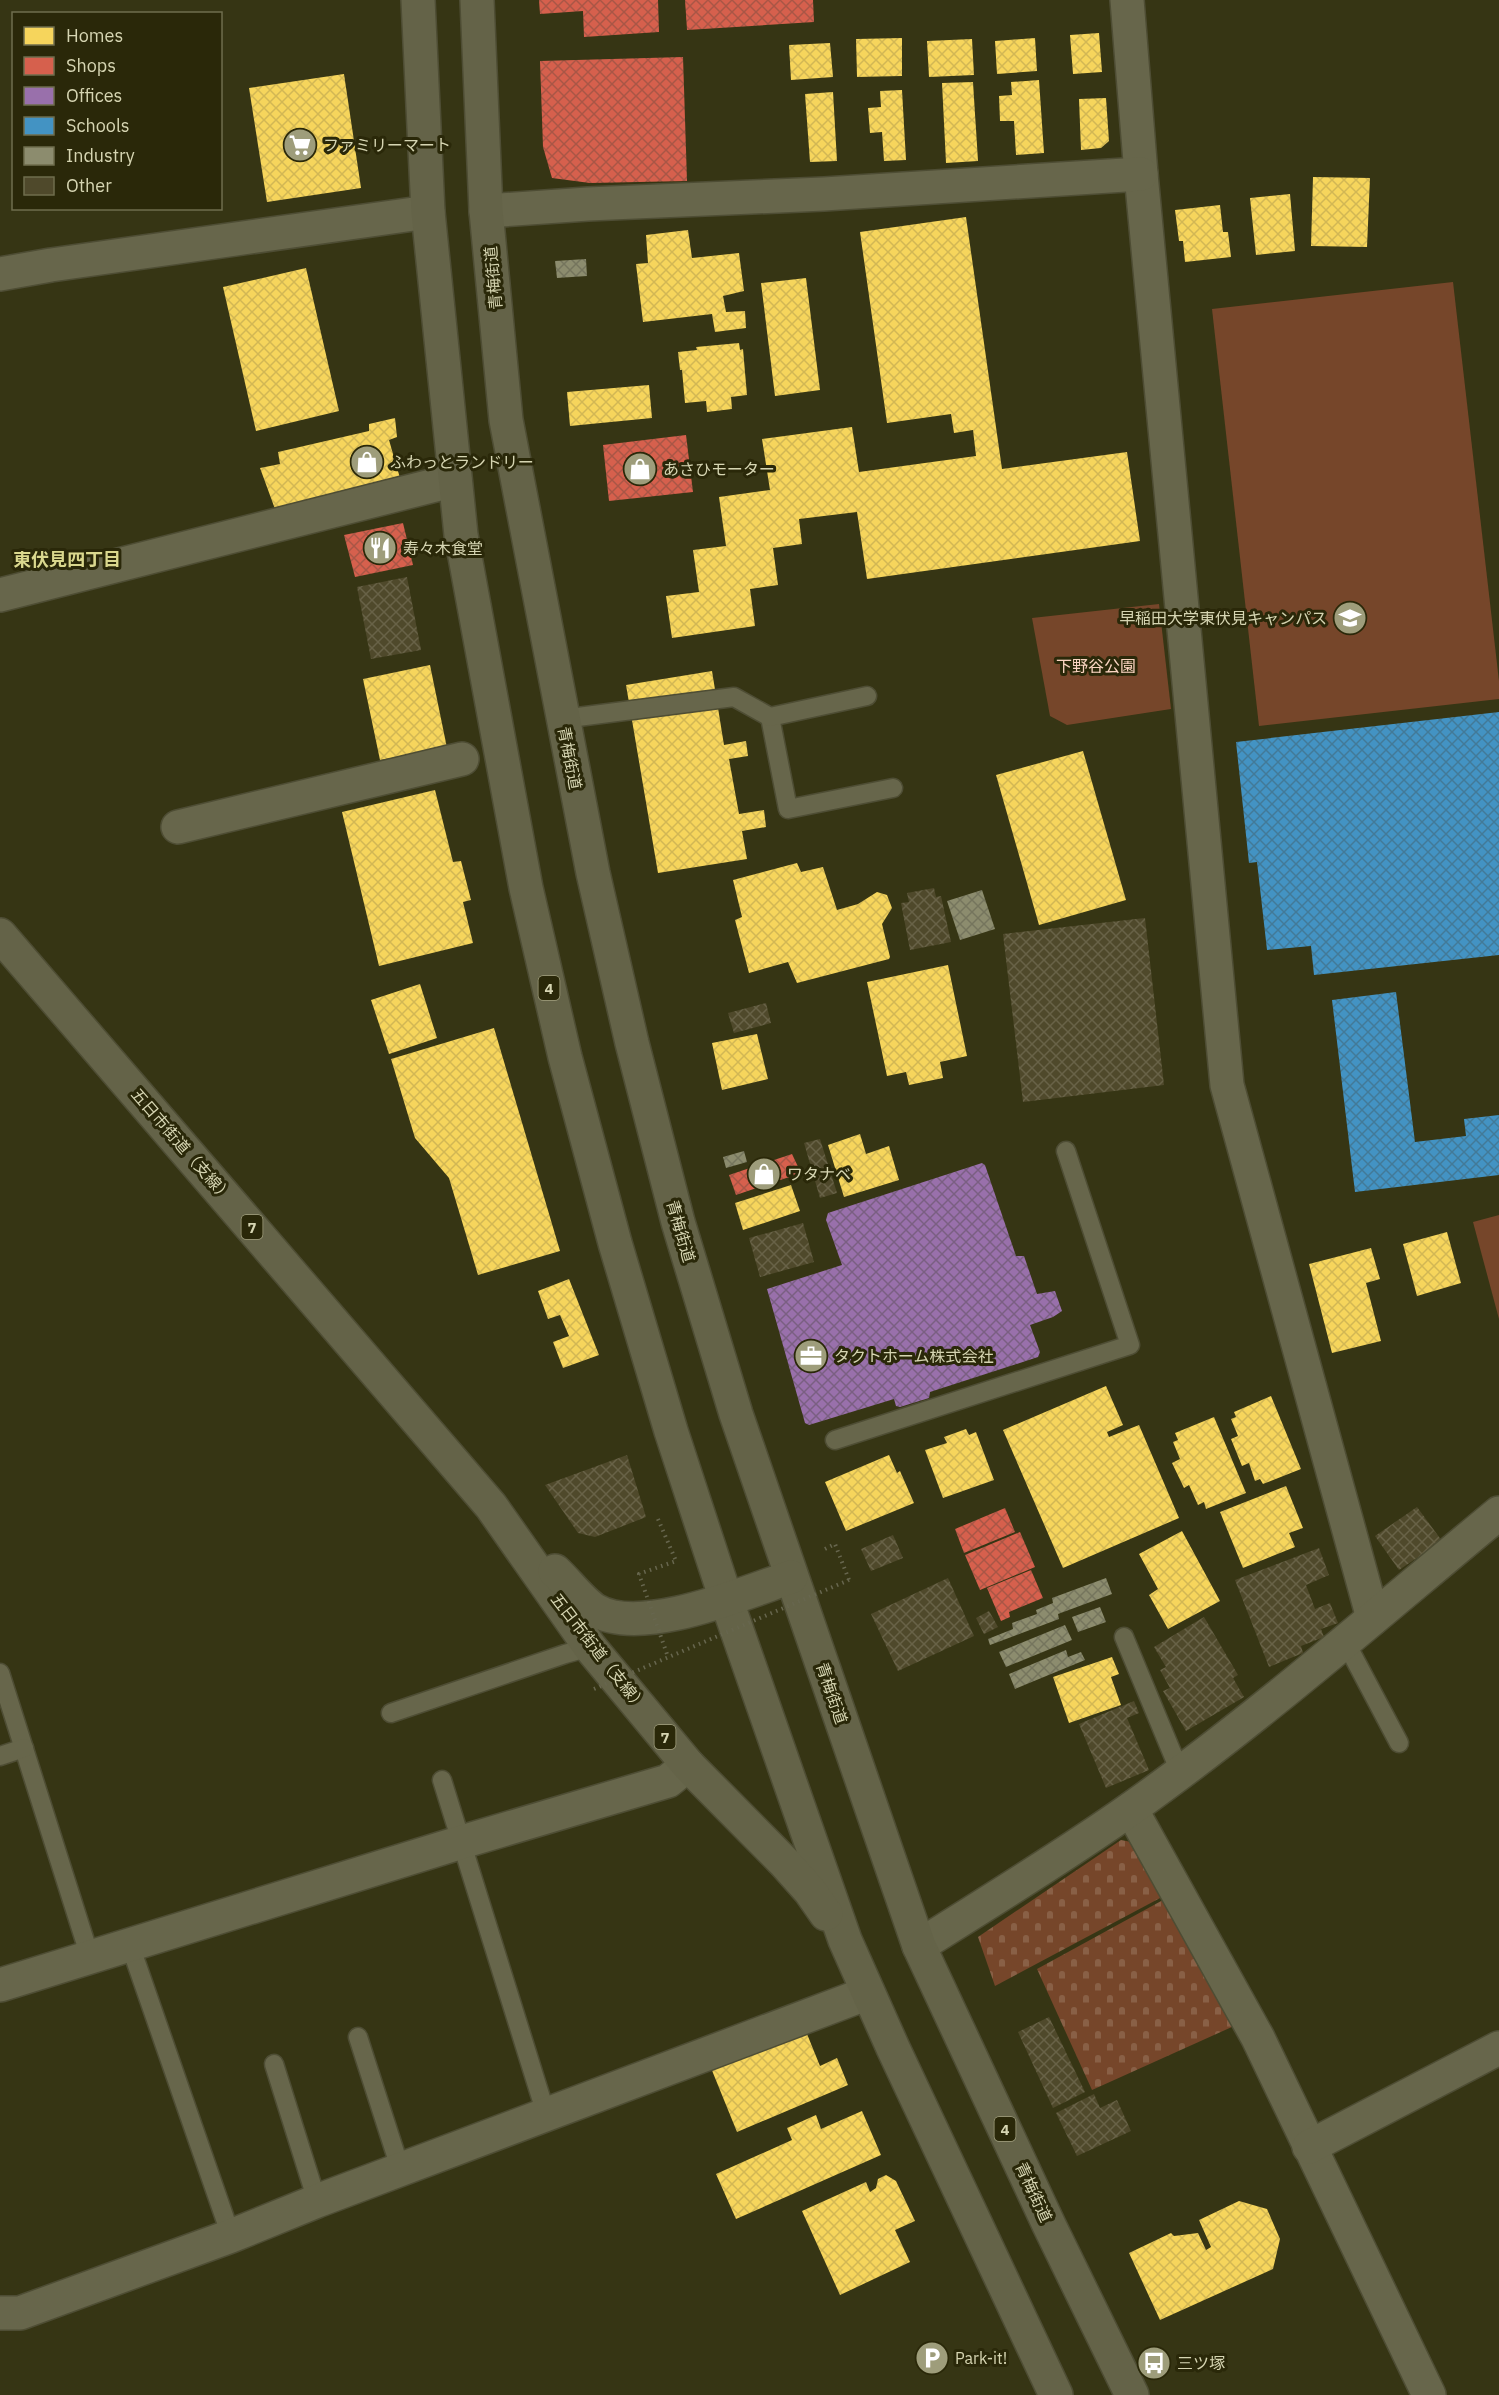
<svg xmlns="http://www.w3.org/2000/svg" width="1499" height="2395" font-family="'IBM Plex Sans','Noto Sans JP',sans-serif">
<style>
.cemetery{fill:url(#cemetery-stones)}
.green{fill:#76462a}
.homes{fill:url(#homes-cross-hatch)}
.shops{fill:url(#shops-cross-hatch)}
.offices{fill:url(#offices-cross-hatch)}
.schools{fill:url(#schools-cross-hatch)}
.industry{fill:url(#industry-cross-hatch)}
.building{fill:url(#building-cross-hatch)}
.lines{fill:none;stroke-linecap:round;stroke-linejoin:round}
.lane-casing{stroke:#4e4d34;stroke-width:21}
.street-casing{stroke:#4e4d34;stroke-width:36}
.primary-casing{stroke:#4e4d34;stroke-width:36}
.path{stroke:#67664e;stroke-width:4;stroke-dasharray:1.5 4.5;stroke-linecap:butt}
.lane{stroke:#67664b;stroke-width:18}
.street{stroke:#67664b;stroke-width:33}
.primary{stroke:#646348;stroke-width:33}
.path-bridge{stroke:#67664e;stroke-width:4;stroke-dasharray:1.5 4.5;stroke-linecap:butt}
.labels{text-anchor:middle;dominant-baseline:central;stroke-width:6;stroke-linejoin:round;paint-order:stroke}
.shield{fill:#2a2809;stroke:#a2a17f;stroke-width:1.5}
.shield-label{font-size:15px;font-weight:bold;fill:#d6d5b2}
.poi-label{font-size:16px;fill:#d6d5b2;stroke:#2a2809;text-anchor:start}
.street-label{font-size:16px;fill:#d6d5b2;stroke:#2a2809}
.park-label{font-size:16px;fill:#fbd5c2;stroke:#2a2809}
.neighbourhood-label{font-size:18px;font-weight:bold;fill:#dad88e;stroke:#2a2809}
</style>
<defs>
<pattern id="cemetery-stones" width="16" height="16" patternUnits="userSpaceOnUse" patternTransform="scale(1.5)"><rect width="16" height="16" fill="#76462a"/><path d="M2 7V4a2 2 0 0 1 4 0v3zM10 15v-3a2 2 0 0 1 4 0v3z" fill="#896046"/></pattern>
<pattern id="homes-cross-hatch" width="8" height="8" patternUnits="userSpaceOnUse" patternTransform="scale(1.5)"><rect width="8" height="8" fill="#f6d55c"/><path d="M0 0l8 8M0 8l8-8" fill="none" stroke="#d2b754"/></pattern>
<pattern id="shops-cross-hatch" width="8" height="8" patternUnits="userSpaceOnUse" patternTransform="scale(1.5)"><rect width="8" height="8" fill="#d6604d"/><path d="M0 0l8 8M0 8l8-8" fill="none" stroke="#a95646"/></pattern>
<pattern id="offices-cross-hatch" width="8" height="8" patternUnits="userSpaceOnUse" patternTransform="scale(1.5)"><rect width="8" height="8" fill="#9970ab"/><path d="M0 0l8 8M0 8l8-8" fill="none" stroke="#7a5f82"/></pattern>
<pattern id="schools-cross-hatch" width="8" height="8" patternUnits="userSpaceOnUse" patternTransform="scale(1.5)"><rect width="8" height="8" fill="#4393c3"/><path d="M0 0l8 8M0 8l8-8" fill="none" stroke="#427a98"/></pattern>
<pattern id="industry-cross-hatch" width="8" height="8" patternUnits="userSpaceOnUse" patternTransform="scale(1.5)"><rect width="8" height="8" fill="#8c8c6e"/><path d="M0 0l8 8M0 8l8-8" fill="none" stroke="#75755d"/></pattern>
<pattern id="building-cross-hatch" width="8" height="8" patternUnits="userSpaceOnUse" patternTransform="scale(1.5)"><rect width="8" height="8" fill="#4f492b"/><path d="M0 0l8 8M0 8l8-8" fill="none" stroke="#686247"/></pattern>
</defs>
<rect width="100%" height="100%" fill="#363514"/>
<g class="cemetery">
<path d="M 1121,1840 L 1131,1842 L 1162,1897 L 995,1986 L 978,1937 Z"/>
<path d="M 1163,1900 L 1234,2026 L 1092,2090 L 1037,1969 Z"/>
</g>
<g class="green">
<path d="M 1453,282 L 1499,681 L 1499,699 L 1259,726 L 1212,309 Z"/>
<path d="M 1159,604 L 1171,709 L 1067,725 L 1050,716 L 1032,618 Z"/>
<path d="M 1499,1215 L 1499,1319 L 1473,1222 Z"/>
</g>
<g class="homes">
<path d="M 1099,33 L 1102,72 L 1073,74 L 1070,35 Z"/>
<path d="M 902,38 L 902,76 L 857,77 L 856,39 Z"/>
<path d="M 1035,38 L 1037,71 L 997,74 L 995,41 Z"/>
<path d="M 972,39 L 974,75 L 929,77 L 927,41 Z"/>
<path d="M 830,43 L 833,77 L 791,80 L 789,45 Z"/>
<path d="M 344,74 L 361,188 L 267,202 L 249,88 Z"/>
<path d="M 1039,80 L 1044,153 L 1016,155 L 1014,121 L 1000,121 L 999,96 L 1012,95 L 1011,82 Z"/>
<path d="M 973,82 L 978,161 L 946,163 L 942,83 Z"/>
<path d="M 902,90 L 906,160 L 884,161 L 882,132 L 870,133 L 868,108 L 881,107 L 880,91 Z"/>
<path d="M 833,92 L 837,161 L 810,162 L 805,94 Z"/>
<path d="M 1106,98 L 1109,141 L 1101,148 L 1081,150 L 1079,99 Z"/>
<path d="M 1313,177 L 1370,178 L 1367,247 L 1311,246 Z"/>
<path d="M 1290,194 L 1295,251 L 1256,255 L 1250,198 Z"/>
<path d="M 1220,205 L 1223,232 L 1228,232 L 1231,257 L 1185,262 L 1183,241 L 1179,241 L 1175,210 Z"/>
<path d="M 966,217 L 1002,469 L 1127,452 L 1140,541 L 867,579 L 857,512 L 799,519 L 802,544 L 773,548 L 778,585 L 750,589 L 755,626 L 672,638 L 666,596 L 699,592 L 693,550 L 726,546 L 719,497 L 770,490 L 762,439 L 852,427 L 859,472 L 976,456 L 973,430 L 954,433 L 951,414 L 887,423 L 860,232 Z"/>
<path d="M 688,230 L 692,258 L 739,253 L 744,291 L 723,296 L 726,312 L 745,311 L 746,328 L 715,332 L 712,314 L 643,322 L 636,264 L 648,263 L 646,235 Z"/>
<path d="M 306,268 L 339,411 L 256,431 L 223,287 Z"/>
<path d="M 806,278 L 820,390 L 775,396 L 761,283 Z"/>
<path d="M 739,343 L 740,350 L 743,349 L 747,395 L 731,397 L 732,409 L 707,412 L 706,401 L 685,403 L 682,370 L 680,370 L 678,352 L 697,350 L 696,347 Z"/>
<path d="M 649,385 L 652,418 L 570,426 L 567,392 Z"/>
<path d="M 395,418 L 397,437 L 389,440 L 400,478 L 275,509 L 260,468 L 280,464 L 278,452 L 369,431 L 369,424 Z"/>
<path d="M 430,665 L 447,748 L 380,760 L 363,679 Z"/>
<path d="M 712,671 L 724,745 L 746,741 L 748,756 L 729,759 L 739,814 L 764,810 L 766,827 L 742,831 L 747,859 L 658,873 L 626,685 Z"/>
<path d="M 1083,751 L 1126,900 L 1039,925 L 996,775 Z"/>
<path d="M 435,790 L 453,862 L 461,861 L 471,900 L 463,902 L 473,943 L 379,966 L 342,812 Z"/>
<path d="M 797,863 L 801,872 L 823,867 L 837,910 L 858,904 L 877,892 L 887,895 L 892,908 L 882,924 L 890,957 L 889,959 L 797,983 L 788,962 L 749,973 L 735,920 L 742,917 L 733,880 Z"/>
<path d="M 948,965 L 967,1056 L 940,1062 L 943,1078 L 909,1085 L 906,1072 L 887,1076 L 867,982 Z"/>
<path d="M 420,984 L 437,1038 L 389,1054 L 371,1000 Z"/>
<path d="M 494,1028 L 560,1251 L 478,1275 L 449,1178 L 415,1138 L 391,1059 Z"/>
<path d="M 757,1034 L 768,1079 L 722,1090 L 712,1043 Z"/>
<path d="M 860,1134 L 866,1154 L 889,1146 L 899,1180 L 844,1197 L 828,1145 Z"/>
<path d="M 791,1185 L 800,1211 L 743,1230 L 735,1203 Z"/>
<path d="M 1447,1232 L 1461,1283 L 1417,1296 L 1403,1244 Z"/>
<path d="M 1371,1248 L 1380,1279 L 1366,1283 L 1381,1341 L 1332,1353 L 1309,1264 Z"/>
<path d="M 569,1279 L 599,1355 L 563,1368 L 553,1342 L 569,1336 L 560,1315 L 548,1319 L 538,1291 Z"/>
<path d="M 1106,1386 L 1123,1425 L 1107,1432 L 1109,1437 L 1139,1425 L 1179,1518 L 1063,1568 L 1003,1430 Z"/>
<path d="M 1271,1396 L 1301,1469 L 1263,1484 L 1260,1479 L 1255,1481 L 1249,1463 L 1242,1466 L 1231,1439 L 1238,1436 L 1231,1419 L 1236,1417 L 1234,1412 Z"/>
<path d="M 1214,1417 L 1246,1493 L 1206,1509 L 1204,1502 L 1198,1505 L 1189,1485 L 1184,1488 L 1172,1463 L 1180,1459 L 1173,1442 L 1178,1440 L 1175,1433 Z"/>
<path d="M 966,1429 L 969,1435 L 976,1432 L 994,1480 L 943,1498 L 925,1450 L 947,1443 L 944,1437 Z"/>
<path d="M 889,1455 L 897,1473 L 900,1471 L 914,1503 L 846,1531 L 825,1482 Z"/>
<path d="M 1286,1486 L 1303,1528 L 1289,1533 L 1295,1547 L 1243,1568 L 1220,1512 Z"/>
<path d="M 1182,1531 L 1220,1601 L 1168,1629 L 1149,1595 L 1158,1589 L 1139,1554 Z"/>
<path d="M 1112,1657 L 1119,1674 L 1111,1677 L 1121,1705 L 1069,1723 L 1053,1677 Z"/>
<path d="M 805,2029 L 820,2066 L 837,2058 L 848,2085 L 737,2132 L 711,2068 Z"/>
<path d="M 862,2111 L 881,2155 L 736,2219 L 716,2174 L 792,2140 L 787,2128 L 816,2115 L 821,2129 Z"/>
<path d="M 886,2175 L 896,2181 L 915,2221 L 895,2230 L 910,2262 L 840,2295 L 802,2211 L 866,2182 L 870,2192 L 876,2188 L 878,2179 Z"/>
<path d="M 1239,2201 L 1267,2209 L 1280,2239 L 1273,2269 L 1160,2320 L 1129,2253 L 1171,2233 L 1174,2236 L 1198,2233 L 1206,2250 L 1211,2247 L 1199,2220 Z"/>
</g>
<g class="shops">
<path d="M 539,0 L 658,0 L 659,32 L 584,37 L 583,11 L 540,14 Z"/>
<path d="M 685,0 L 813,0 L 814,22 L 687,30 Z"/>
<path d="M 683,57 L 687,181 L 590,183 L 552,178 L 543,147 L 540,61 Z"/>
<path d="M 686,435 L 693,492 L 609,501 L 603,445 Z"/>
<path d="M 403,523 L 413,565 L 355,577 L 344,535 Z"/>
<path d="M 792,1154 L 801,1173 L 736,1195 L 729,1175 Z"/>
<path d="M 1005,1508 L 1015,1532 L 964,1553 L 955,1529 Z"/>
<path d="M 1020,1532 L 1035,1567 L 980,1590 L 965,1555 Z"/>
<path d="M 1031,1570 L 1043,1598 L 1009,1612 L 1010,1617 L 1001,1621 L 987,1588 Z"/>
</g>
<path class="offices" d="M 982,1163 L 985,1165 L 1016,1256 L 1024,1256 L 1037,1294 L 1055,1291 L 1062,1311 L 1053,1317 L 1030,1325 L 1040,1352 L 1038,1357 L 930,1392 L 929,1398 L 900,1407 L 896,1406 L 894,1399 L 809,1425 L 805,1423 L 767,1289 L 842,1265 L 826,1220 L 828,1213 Z"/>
<g class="schools">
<path d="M 1499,712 L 1499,955 L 1314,975 L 1311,946 L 1267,950 L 1257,862 L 1249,863 L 1236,742 Z"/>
<path d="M 1396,992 L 1415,1142 L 1466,1136 L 1464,1119 L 1499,1115 L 1499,1175 L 1355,1192 L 1332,1000 Z"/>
</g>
<g class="industry">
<path d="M 586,259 L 587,276 L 557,278 L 555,261 Z"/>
<path d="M 982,890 L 995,929 L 960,940 L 947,901 Z"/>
<path d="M 744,1151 L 747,1162 L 726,1168 L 723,1157 Z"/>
<path d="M 1106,1578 L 1112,1594 L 1058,1614 L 1059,1619 L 990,1645 L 988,1639 L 1013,1629 L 1012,1623 L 1037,1614 L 1036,1610 L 1053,1603 L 1052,1598 Z"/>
<path d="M 1100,1607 L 1106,1622 L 1078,1632 L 1072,1617 Z"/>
<path d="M 1065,1625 L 1072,1640 L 1006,1667 L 999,1652 Z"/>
<path d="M 1066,1650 L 1068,1657 L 1081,1652 L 1085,1660 L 1015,1689 L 1009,1674 Z"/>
</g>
<g class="building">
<path d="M 407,577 L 421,650 L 371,659 L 357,587 Z"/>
<path d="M 934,888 L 936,897 L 941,896 L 951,942 L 910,950 L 901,903 L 909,902 L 907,893 Z"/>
<path d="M 1145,918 L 1164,1085 L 1023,1102 L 1003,934 Z"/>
<path d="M 766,1003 L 771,1023 L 734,1033 L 728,1013 Z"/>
<path d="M 820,1139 L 837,1193 L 820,1198 L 804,1143 Z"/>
<path d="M 803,1223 L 814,1262 L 760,1277 L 749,1238 Z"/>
<path d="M 627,1455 L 646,1517 L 595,1537 L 578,1533 L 545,1485 Z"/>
<path d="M 1417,1507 L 1442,1541 L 1399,1570 L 1375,1536 Z"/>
<path d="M 893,1535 L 903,1558 L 871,1571 L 861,1549 Z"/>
<path d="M 1319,1548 L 1329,1575 L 1306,1585 L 1315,1609 L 1330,1603 L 1338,1623 L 1321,1629 L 1324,1637 L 1301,1646 L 1303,1653 L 1269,1667 L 1235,1580 Z"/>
<path d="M 948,1578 L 974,1636 L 898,1671 L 871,1614 Z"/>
<path d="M 989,1611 L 998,1627 L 984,1634 L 976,1618 Z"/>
<path d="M 1204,1617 L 1238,1675 L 1233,1678 L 1244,1697 L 1186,1731 L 1163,1691 L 1170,1688 L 1160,1670 L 1166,1667 L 1154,1647 Z"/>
<path d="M 1134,1701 L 1139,1713 L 1127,1718 L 1149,1770 L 1106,1788 L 1079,1724 Z"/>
<path d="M 1049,2017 L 1085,2092 L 1053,2108 L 1018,2032 Z"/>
<path d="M 1094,2094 L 1100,2108 L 1117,2100 L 1131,2131 L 1077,2156 L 1056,2113 Z"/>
</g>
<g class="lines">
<defs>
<g id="lane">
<path d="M 770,717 L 788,809 L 893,788"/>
<path d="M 562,719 L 734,697 L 770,717 L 867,696"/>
<path d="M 835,1440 L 1130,1345 L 1066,1151"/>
<path d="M 1124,1637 L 1180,1772"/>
<path d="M 1345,1641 L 1399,1743"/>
<path d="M 0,1673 L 90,1957"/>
<path d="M 391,1713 L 565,1654 L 590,1647"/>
<path d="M 0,1756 L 24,1748"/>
<path d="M 442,1780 L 546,2114"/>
<path d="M 130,1945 L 231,2236"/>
<path d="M 358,2037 L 401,2171"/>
<path d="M 274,2064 L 317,2201"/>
</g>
<g id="street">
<path d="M 1127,0 L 1141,174 L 1227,1085 L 1373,1618"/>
<path d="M 486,211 L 588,204 L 824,194 L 1141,174"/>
<path d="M 0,274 L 51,265 L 428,212"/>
<path d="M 0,595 L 455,480"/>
<path d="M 178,827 L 462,759"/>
<path d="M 1131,1809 L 1258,2038 L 1429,2395"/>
<path d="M 919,1946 C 990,1901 1063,1857 1132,1808 C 1260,1717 1378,1613 1499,1513"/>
<path d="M 0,1985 L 462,1842 L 668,1781 L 688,1765"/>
<path d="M 1309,2147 L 1499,2048"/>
<path d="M 0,2313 L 20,2313 L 231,2236 L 317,2201 L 868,1993"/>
</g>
<g id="primary">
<path d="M 418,0 L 428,212 L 461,535 L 526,888 L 565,1057 L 615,1243 L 671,1431 L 726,1599 L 845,1940 L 893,2048 L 1056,2395"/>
<path d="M 477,0 L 486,211 L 506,420 L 593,873 L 632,1043 L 678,1222 L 736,1414 L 919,1946 L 1049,2225 L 1132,2395"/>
<path d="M 0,935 L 491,1506 L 590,1647 L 688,1765 L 785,1863 L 810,1891 L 826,1914"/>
<path d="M 555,1571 C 567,1582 582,1602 595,1610 C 641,1637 744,1593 791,1577"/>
</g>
</defs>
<use href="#lane" class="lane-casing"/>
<use href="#street" class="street-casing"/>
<use href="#primary" class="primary-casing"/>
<path class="path" d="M 825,1549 L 835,1544 L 849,1580"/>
<use href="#lane" class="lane"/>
<use href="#street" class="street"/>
<use href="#primary" class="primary"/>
<g class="path-bridge">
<path d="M 658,1519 L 676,1561 L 639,1574 L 668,1657"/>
<path d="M 594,1689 L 849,1580"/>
</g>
</g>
<defs>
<symbol id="supermarket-disc" viewBox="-11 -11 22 22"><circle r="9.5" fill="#9e9d7b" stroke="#2a2809"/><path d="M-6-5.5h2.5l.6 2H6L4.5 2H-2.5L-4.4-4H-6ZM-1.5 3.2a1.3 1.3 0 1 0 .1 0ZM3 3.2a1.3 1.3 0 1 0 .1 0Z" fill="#fff"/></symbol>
<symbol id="shop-disc" viewBox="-11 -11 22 22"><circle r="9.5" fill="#9e9d7b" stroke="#2a2809"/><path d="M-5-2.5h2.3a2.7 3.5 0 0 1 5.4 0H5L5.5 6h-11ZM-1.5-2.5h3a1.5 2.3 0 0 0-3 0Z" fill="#fff"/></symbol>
<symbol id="restaurant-disc" viewBox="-11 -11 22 22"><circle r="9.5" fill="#9e9d7b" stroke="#2a2809"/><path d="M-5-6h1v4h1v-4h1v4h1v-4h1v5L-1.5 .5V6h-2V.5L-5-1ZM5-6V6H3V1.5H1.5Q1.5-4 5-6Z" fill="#fff"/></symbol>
<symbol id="university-disc" viewBox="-11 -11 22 22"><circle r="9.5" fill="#9e9d7b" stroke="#2a2809"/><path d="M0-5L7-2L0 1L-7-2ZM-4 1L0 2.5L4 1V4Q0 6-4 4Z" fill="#fff"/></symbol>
<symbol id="office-disc" viewBox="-11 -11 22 22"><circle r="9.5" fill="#9e9d7b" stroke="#2a2809"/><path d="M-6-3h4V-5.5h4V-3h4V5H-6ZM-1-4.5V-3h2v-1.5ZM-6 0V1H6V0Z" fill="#fff"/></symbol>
<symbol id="parking-disc" viewBox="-11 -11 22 22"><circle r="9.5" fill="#9e9d7b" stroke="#2a2809"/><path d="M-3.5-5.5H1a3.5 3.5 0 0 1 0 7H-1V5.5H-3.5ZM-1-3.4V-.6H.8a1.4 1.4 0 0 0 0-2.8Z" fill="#fff"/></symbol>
<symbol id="bus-disc" viewBox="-11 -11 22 22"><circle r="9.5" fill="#9e9d7b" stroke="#2a2809"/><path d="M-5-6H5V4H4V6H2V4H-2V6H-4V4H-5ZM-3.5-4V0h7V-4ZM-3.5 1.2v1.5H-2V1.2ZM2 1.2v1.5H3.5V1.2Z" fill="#fff"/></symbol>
</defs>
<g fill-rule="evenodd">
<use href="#supermarket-disc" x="281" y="126" width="38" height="38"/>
<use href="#shop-disc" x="348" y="443" width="38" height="38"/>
<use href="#shop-disc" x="621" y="450" width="38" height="38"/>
<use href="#restaurant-disc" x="361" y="529" width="38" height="38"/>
<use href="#university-disc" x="1331" y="599" width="38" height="38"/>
<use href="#shop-disc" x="745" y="1155" width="38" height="38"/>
<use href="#office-disc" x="792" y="1337" width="38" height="38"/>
<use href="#parking-disc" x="913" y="2339" width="38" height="38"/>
<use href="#bus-disc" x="1135" y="2344" width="38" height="38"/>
</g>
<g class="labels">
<g class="shield">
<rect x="538.5" y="976" width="21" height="24" rx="4.5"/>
<rect x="241.5" y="1215" width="21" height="24" rx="4.5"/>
<rect x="654.5" y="1725" width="21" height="24" rx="4.5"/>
<rect x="994.5" y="2117" width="21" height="24" rx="4.5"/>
</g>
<g class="shield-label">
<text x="549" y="988">4</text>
<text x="252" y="1227">7</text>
<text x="665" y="1737">7</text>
<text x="1005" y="2129">4</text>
</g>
<g class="poi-label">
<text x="323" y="145">ファミリーマート</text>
<text x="390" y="462">ふわっとランドリー</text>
<text x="663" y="469">あさひモーター</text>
<text x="403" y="548">寿々木食堂</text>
<text x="1327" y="618" text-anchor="end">早稲田大学東伏見キャンパス</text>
<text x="787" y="1174">ワタナベ</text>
<text x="834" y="1356">タクトホーム株式会社</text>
<text x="955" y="2358">Park-it!</text>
<text x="1177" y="2363">三ツ塚</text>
</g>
<g class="street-label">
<text transform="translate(493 278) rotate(-95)">青梅街道</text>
<text transform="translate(570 758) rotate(79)">青梅街道</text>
<text transform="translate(182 1145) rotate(49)">五日市街道（支線）</text>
<text transform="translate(681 1231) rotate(74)">青梅街道</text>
<text transform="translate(599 1652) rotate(52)">五日市街道（支線）</text>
<text transform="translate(832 1693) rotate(71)">青梅街道</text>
<text transform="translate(1034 2192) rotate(65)">青梅街道</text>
</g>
<g class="park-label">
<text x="1096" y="666">下野谷公園</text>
</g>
<g class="neighbourhood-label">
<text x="67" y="559">東伏見四丁目</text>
</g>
</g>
<rect x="12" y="12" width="210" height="198" fill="#2a2809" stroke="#6f6d4d" stroke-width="1.5"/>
<rect x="24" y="27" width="30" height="18" fill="#f6d55c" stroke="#6f6d4d" stroke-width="1.5"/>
<text x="66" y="42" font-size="18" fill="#d6d5b2">Homes</text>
<rect x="24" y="57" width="30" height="18" fill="#d6604d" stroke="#6f6d4d" stroke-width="1.5"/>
<text x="66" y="72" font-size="18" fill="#d6d5b2">Shops</text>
<rect x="24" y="87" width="30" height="18" fill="#9970ab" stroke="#6f6d4d" stroke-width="1.5"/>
<text x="66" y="102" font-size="18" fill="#d6d5b2">Offices</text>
<rect x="24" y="117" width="30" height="18" fill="#4393c3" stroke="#6f6d4d" stroke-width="1.5"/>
<text x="66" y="132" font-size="18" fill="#d6d5b2">Schools</text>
<rect x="24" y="147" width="30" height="18" fill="#8c8c6e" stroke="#6f6d4d" stroke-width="1.5"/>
<text x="66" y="162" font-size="18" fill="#d6d5b2">Industry</text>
<rect x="24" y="177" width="30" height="18" fill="#4f492b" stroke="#6f6d4d" stroke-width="1.5"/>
<text x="66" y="192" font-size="18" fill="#d6d5b2">Other</text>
</svg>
